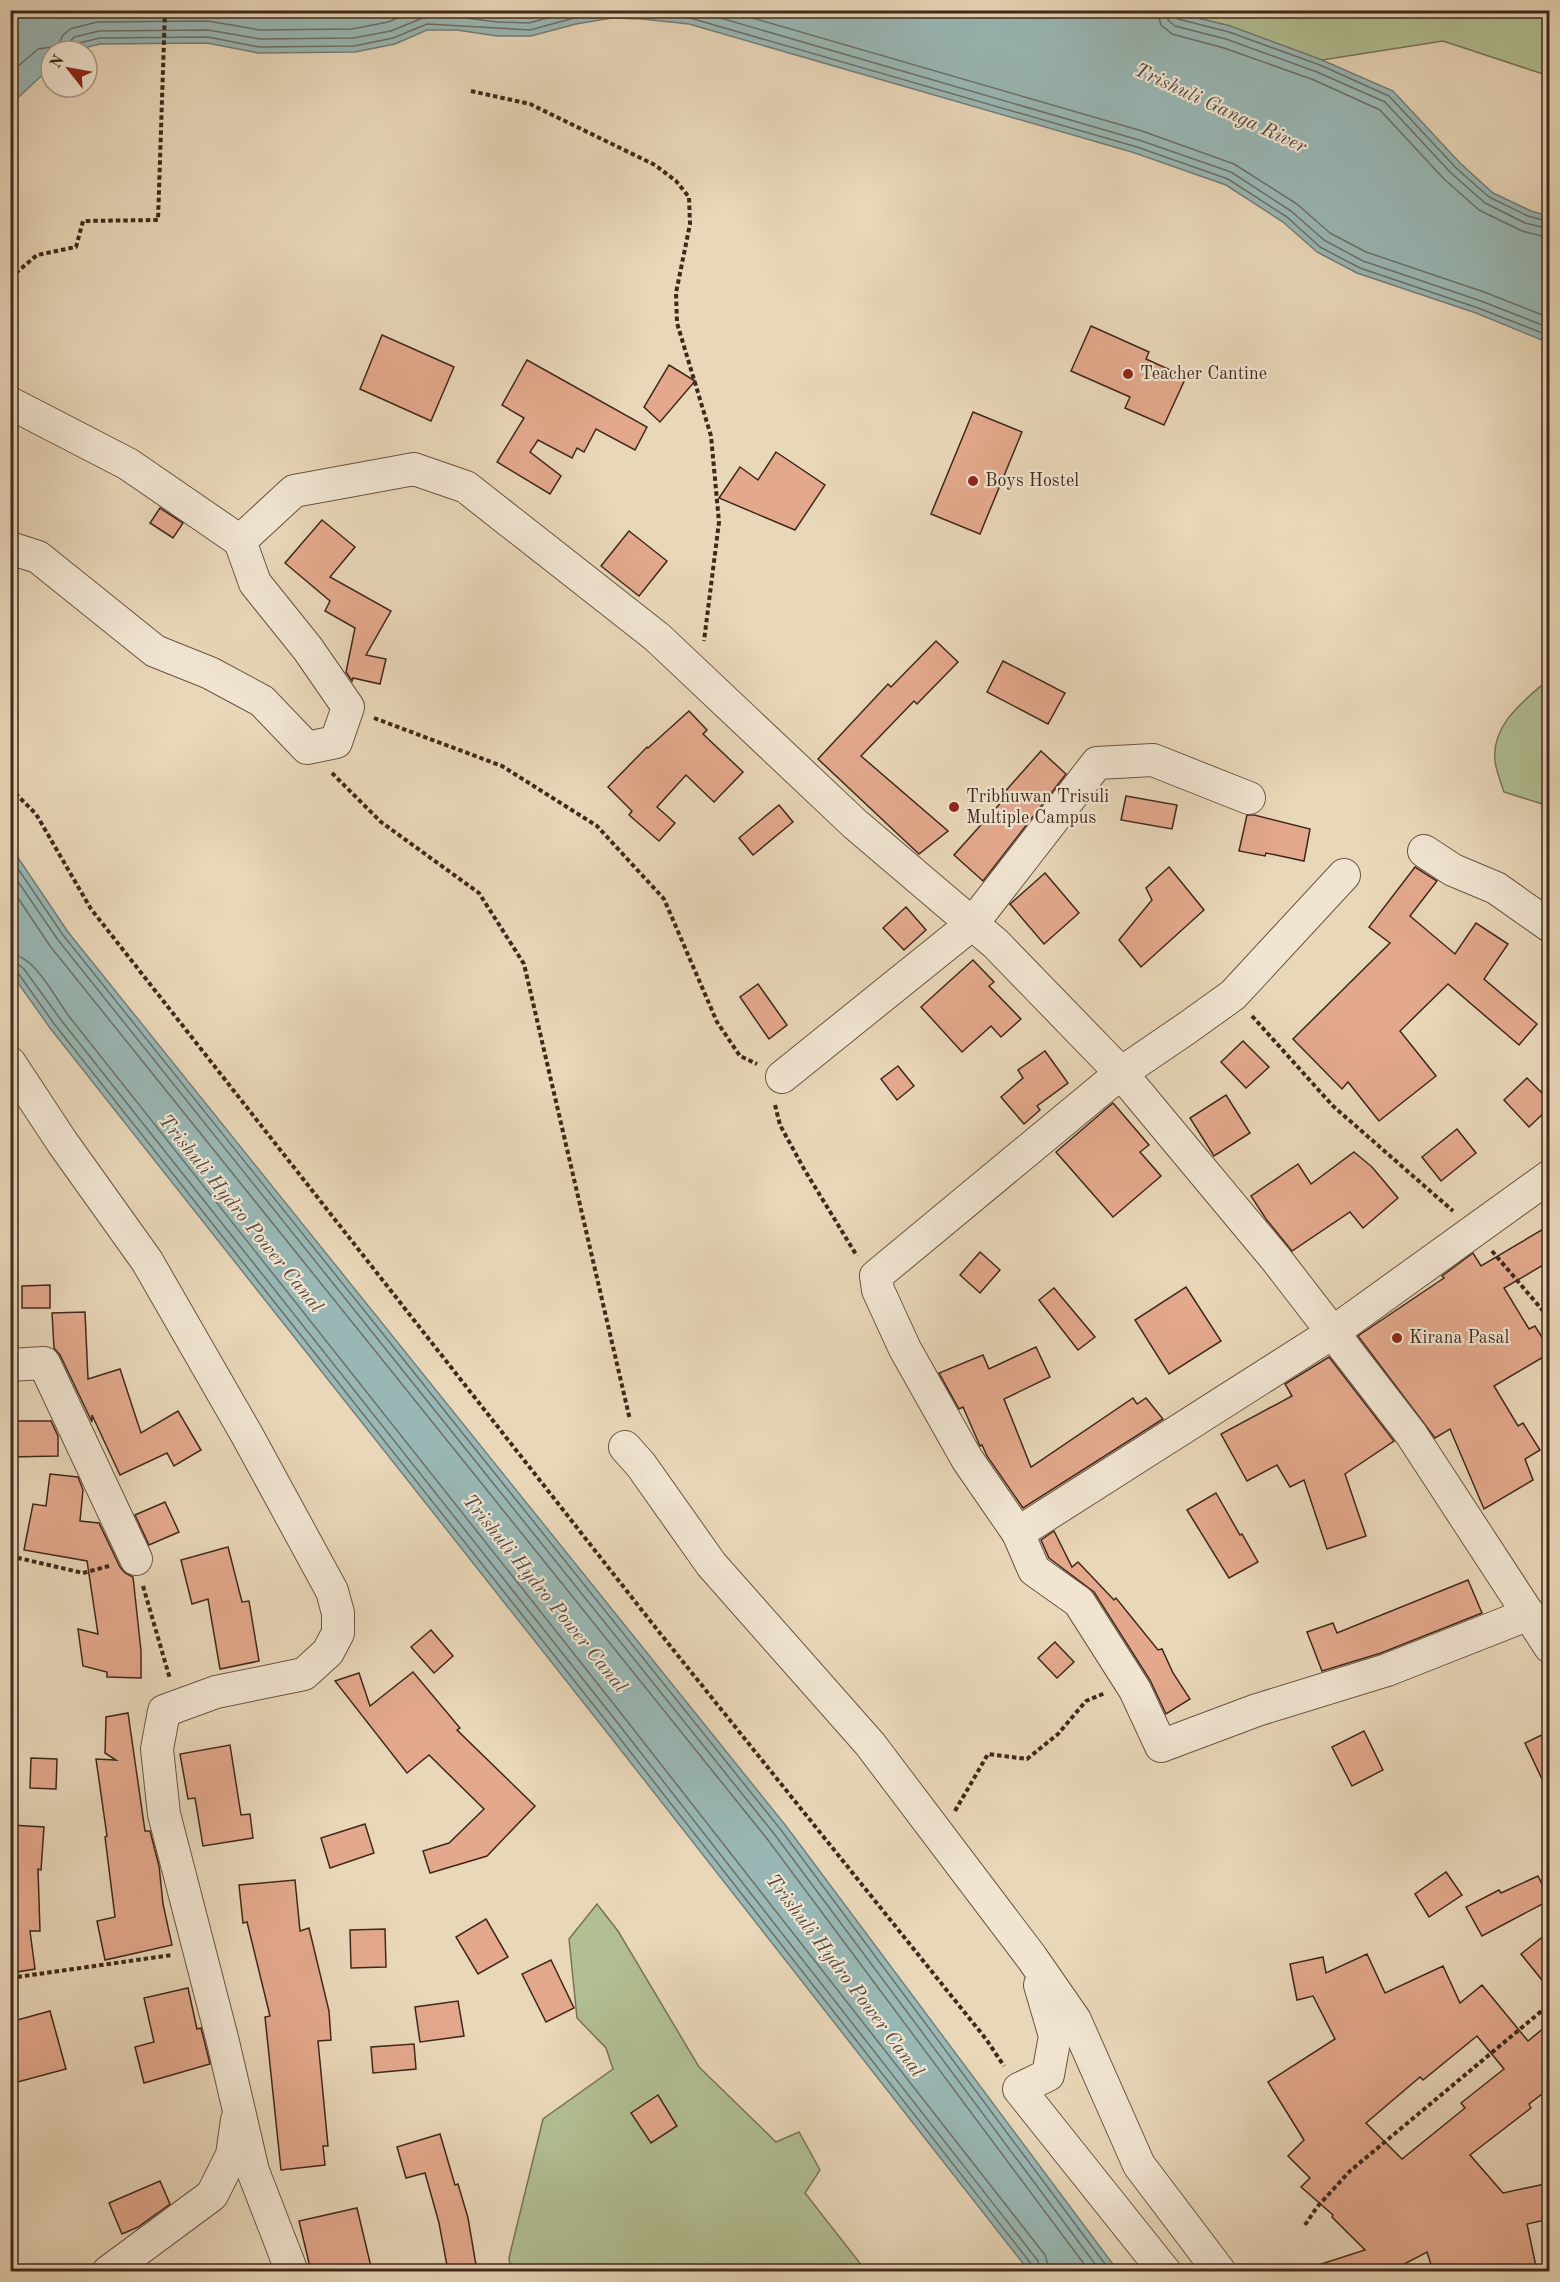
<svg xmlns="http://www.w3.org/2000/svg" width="1560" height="2282" font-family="'Old Standard TT',serif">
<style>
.green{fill:#b1bf92;stroke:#797457;stroke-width:1.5}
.water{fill:#99b8b5;stroke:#767e78;stroke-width:1.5}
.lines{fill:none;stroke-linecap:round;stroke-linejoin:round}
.shore{stroke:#6d7068;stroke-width:1.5}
.building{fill:#e4a98d;stroke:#41281c;stroke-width:1.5;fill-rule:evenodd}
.minor-casing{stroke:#6b5443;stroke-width:34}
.path{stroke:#41281c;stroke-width:4;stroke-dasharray:4.5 3;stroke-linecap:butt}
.minor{stroke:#f1e5d2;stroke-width:32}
.poi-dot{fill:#8f2418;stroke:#f1e5d2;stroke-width:2}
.labels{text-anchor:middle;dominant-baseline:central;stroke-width:4.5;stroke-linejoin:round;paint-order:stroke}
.poi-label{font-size:18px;fill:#41281c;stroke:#f1e5d2;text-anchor:start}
.water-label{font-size:20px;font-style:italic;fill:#574c42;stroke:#f1e5d2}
</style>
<rect width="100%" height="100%" fill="#e9d7b9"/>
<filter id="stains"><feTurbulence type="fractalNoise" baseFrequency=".00333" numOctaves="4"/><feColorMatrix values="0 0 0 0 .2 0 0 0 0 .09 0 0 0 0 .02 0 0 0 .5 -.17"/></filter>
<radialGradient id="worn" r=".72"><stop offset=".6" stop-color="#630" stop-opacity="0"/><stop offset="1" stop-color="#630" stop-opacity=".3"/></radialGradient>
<g class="green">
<path d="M 1169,11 L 1549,11 L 1549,76 L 1443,41 L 1322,60 L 1230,26 Z"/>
<path d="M 1549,679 L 1549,806 L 1504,792 C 1501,782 1496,771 1495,761 C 1491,724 1525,700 1549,679 Z"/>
<path d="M 597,1904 L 618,1931 L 699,2067 L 776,2142 L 799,2132 L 820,2170 L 805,2193 L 866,2271 L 511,2272 L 509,2258 L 543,2119 L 613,2069 L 606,2048 L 577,2018 L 569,1939 Z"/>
</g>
<g class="water">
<path d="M 11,10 L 1169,11 L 1230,26 L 1322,60 L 1393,91 L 1460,163 L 1493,193 L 1531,211 L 1549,216 L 1549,343 L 1476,313 L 1357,273 L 1317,252 L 1283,222 L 1226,185 L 1135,153 L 689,24 L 642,19 L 612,18 L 576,24 L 531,36 L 497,36 L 457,30 L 427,30 L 395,44 L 355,52 L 258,53 L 207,43 L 100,44 L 71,51 L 51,51 L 51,67 L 11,104 Z"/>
<path d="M 10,846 L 68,932 L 786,1826 L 1118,2271 L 1029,2271 L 602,1726 L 50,1028 L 11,973 Z"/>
</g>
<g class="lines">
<g class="shore">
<path d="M 477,10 L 528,14 L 540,10"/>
<path d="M 693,10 L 1139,140 L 1231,172 L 1291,211 L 1324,240 L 1363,261 L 1481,301 L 1550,328"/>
<path d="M 725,10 L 1142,131 L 1234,164 L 1297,204 L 1330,233 L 1366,252 L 1484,292 L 1550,318"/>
<path d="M 1157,10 L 1161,25 L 1172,34 L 1224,48 L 1314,80 L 1380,110 L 1444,179 L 1479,210 L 1522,231 L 1550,238"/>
<path d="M 1166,10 L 1168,20 L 1175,26 L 1226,39 L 1317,72 L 1385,102 L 1451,173 L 1485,203 L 1525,223 L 1550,229"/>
<path d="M 1174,10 L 1174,15 L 1178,19 L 1229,32 L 1320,65 L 1389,96 L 1456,168 L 1489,197 L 1528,216 L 1550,222"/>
<path d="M 67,51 L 69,43 L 74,37 L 99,31 L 208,30 L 260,39 L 353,38 L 391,31 L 425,17 L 457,17 L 498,22 L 529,23 L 576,10"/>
<path d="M 75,51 L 75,46 L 79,43 L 100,38 L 208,37 L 259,47 L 354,46 L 393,38 L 427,24 L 530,30 L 574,18 L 611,12 L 642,13 L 690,18 L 1137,147 L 1228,179 L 1287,217 L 1320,247 L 1360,268 L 1478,308 L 1550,336"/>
<path d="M 10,73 L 38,49 L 58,46 L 63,35 L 70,29 L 97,22 L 208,21 L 260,30 L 352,29 L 388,22 L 416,10"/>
<path d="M 10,857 L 63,935 L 781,1830 L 1111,2272"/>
<path d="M 10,870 L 58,940 L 775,1835 L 1101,2272"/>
<path d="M 10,886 L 50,946 L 768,1840 L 1090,2272"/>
<path d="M 10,954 C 34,955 55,997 68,1015 L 620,1712 L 1045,2255 L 1050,2272"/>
<path d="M 10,963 L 18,964 L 24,969 L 61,1020 L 613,1717 L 1038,2261 L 1041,2272"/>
<path d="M 10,971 L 18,973 L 55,1025 L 607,1722 L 1032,2265 L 1034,2272"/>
</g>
</g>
<g class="building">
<path d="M 1091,326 L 1149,352 L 1146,359 L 1186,377 L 1164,425 L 1125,408 L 1130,397 L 1071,371 Z"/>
<path d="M 382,335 L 454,367 L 431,421 L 360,389 Z"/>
<path d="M 527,360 L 647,427 L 635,450 L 596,429 L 584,452 L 577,448 L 572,458 L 538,440 L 530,452 L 561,476 L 550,494 L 497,462 L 524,418 L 502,405 Z"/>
<path d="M 669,365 L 695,381 L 660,422 L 644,407 Z"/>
<path d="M 973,412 L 1022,432 L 980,534 L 931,514 Z"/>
<path d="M 776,452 L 825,485 L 795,530 L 719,498 L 740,467 L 758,480 Z"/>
<path d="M 160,508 L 183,523 L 173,538 L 150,523 Z"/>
<path d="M 322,520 L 355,547 L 330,577 L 391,611 L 366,655 L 386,659 L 380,684 L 353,678 L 352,681 L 346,672 L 355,628 L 325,611 L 330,601 L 285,563 Z"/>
<path d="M 629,531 L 667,561 L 639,596 L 601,566 Z"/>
<path d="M 936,641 L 958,662 L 917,704 L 914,701 L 861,756 L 948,831 L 919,854 L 818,759 L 888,684 L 891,687 Z"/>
<path d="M 1003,661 L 1065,693 L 1048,724 L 987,692 Z"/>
<path d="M 689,711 L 707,730 L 703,734 L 743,772 L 714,802 L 686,775 L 657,807 L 675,823 L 659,841 L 629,815 L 632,811 L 608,787 L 647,747 L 648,748 Z"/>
<path d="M 1041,751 L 1066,774 L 983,881 L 954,855 L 1005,798 L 1002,795 Z"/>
<path d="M 1126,796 L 1177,805 L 1172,829 L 1121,820 Z"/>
<path d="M 779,805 L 793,822 L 753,855 L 739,838 Z"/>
<path d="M 1247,815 L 1254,815 L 1310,829 L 1304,861 L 1266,853 L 1265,856 L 1239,851 Z"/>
<path d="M 1169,867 L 1204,910 L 1141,967 L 1119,940 L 1152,900 L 1146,888 Z"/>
<path d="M 1415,867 L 1437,881 L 1410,916 L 1455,954 L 1476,923 L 1508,944 L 1484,979 L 1537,1024 L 1519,1045 L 1448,984 L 1400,1031 L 1436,1076 L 1379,1121 L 1348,1082 L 1342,1089 L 1293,1039 L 1390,943 L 1369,927 Z"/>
<path d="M 1045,873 L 1079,913 L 1044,944 L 1010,904 Z"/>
<path d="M 906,907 L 926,930 L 904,950 L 883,928 Z"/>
<path d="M 973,960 L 994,982 L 989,986 L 1021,1019 L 1001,1037 L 991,1026 L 962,1052 L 921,1007 Z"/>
<path d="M 758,984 L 787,1025 L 769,1039 L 740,997 Z"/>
<path d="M 1243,1041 L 1269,1067 L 1246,1088 L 1221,1062 Z"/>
<path d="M 1045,1051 L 1068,1083 L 1037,1106 L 1040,1110 L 1024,1124 L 1001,1097 L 1023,1078 L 1018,1070 Z"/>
<path d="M 898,1066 L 914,1086 L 897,1100 L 881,1079 Z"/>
<path d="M 1527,1078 L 1550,1101 L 1550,1107 L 1529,1127 L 1504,1100 Z"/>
<path d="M 1226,1095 L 1250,1133 L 1214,1156 L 1190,1118 Z"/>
<path d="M 1113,1103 L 1149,1145 L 1140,1152 L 1161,1176 L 1113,1217 L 1056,1152 Z"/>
<path d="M 1457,1129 L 1476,1153 L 1441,1181 L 1422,1157 Z"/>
<path d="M 1354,1152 L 1372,1167 L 1398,1198 L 1363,1228 L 1350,1212 L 1292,1251 L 1266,1219 L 1251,1196 L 1298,1164 L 1311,1184 Z"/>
<path d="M 1550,1225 L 1550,1261 L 1504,1288 L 1529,1329 L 1535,1326 L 1550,1350 L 1550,1353 L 1494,1386 L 1518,1426 L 1523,1423 L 1540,1450 L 1525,1459 L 1533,1480 L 1484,1509 L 1450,1429 L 1435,1438 L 1358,1336 L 1444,1278 L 1442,1276 L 1473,1253 L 1481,1266 Z"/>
<path d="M 980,1252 L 1000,1270 L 980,1293 L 960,1275 Z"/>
<path d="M 50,1285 L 50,1308 L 22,1308 L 22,1286 Z"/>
<path d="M 1186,1287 L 1221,1341 L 1169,1374 L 1135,1320 Z"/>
<path d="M 1054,1288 L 1095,1337 L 1078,1350 L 1039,1300 Z"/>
<path d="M 85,1312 L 88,1379 L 120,1369 L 141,1433 L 178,1411 L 201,1450 L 174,1466 L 167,1453 L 120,1475 L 92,1415 L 92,1422 L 60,1355 L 54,1348 L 52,1313 Z"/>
<path d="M 1036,1347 L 1050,1377 L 1004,1399 L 1031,1467 L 1133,1398 L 1137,1404 L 1146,1398 L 1163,1419 L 1023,1508 L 987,1456 L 982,1445 L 980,1446 L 963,1407 L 959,1409 L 939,1373 L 983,1355 L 989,1369 Z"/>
<path d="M 1329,1357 L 1394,1441 L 1345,1474 L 1366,1536 L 1327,1549 L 1304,1480 L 1290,1487 L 1277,1465 L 1247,1481 L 1221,1434 L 1292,1396 L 1285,1384 Z"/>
<path d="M 10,1421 L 51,1421 L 58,1436 L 58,1456 L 10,1457 Z"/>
<path d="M 50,1474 L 78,1477 L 83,1490 L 80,1521 L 99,1523 L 120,1567 L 125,1573 L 133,1577 L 141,1651 L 141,1678 L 107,1677 L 107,1672 L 83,1666 L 78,1629 L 98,1634 L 87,1561 L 24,1550 L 33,1504 L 46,1506 Z"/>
<path d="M 1216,1493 L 1240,1535 L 1242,1534 L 1258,1562 L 1229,1578 L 1187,1510 Z"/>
<path d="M 165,1502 L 179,1532 L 149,1545 L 135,1515 Z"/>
<path d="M 1054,1531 L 1072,1567 L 1078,1562 L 1114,1600 L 1116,1598 L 1158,1650 L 1162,1649 L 1173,1673 L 1190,1699 L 1166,1714 L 1150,1680 L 1094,1592 L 1049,1558 L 1041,1540 Z"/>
<path d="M 228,1547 L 242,1602 L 249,1601 L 259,1661 L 220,1669 L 208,1599 L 192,1604 L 181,1560 Z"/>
<path d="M 1468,1580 L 1482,1613 L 1381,1653 L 1322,1671 L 1307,1632 L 1333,1623 L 1337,1633 Z"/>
<path d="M 431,1630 L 453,1656 L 434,1673 L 411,1647 Z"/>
<path d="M 1055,1642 L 1074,1662 L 1057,1678 L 1038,1658 Z"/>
<path d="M 413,1672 L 460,1728 L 457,1730 L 535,1806 L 487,1856 L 430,1873 L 423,1851 L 449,1843 L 484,1809 L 429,1755 L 407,1773 L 335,1681 L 359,1673 L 370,1706 Z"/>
<path d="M 128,1713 L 145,1831 L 150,1831 L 159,1866 L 163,1904 L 172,1945 L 105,1960 L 97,1921 L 115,1917 L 105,1837 L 107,1836 L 96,1759 L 116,1760 L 105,1753 L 106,1717 Z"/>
<path d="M 1364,1731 L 1383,1770 L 1352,1786 L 1332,1747 Z"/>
<path d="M 1550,1731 L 1550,1796 L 1525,1743 Z"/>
<path d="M 230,1745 L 241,1815 L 250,1814 L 253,1838 L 203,1846 L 195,1798 L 188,1799 L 180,1754 Z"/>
<path d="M 31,1758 L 57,1759 L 56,1789 L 30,1788 Z"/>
<path d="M 365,1824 L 374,1853 L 330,1868 L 321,1838 Z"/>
<path d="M 10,1825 L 44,1827 L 41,1870 L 38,1869 L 40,1931 L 30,1931 L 35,1969 L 10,1973 Z"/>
<path d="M 1446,1872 L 1462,1895 L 1429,1917 L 1415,1894 Z"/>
<path d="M 1538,1876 L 1550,1900 L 1482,1936 L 1466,1907 L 1499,1890 L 1501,1893 Z"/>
<path d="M 295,1880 L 300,1931 L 309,1928 L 329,2011 L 331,2040 L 318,2041 L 328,2146 L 323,2146 L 325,2165 L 281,2170 L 265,2017 L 270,2016 L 247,1922 L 243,1923 L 239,1885 Z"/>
<path d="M 486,1919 L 508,1957 L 478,1974 L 456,1937 Z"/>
<path d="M 385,1929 L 386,1967 L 351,1968 L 350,1930 Z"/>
<path d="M 1550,1931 L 1550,1990 L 1521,1954 Z"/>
<path d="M 1367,1954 L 1385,1993 L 1443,1966 L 1460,2003 L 1482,1985 L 1528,2041 L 1550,2023 L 1550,2088 L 1529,2104 L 1531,2108 L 1470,2155 L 1503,2193 L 1550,2183 L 1550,2219 L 1527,2224 L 1537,2271 L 1433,2271 L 1427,2252 L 1391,2271 L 1313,2271 L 1312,2267 L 1365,2250 L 1332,2217 L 1333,2215 L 1301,2187 L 1310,2178 L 1288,2156 L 1304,2140 L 1268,2082 L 1335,2039 L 1313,1996 L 1297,2000 L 1290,1964 L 1323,1957 L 1326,1973 ZM 1477,2036 L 1504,2069 L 1461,2103 L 1465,2108 L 1402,2159 L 1366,2123 L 1420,2077 L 1423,2080 Z"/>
<path d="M 551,1960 L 574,2008 L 546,2022 L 522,1974 Z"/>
<path d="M 188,1988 L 197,2029 L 201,2028 L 210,2064 L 144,2083 L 135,2047 L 154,2042 L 144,1998 Z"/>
<path d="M 458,2001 L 464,2036 L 420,2042 L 415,2007 Z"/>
<path d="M 50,2011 L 66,2069 L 10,2084 L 10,2022 Z"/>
<path d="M 414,2044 L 416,2069 L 373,2073 L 371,2047 Z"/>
<path d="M 658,2095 L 677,2126 L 651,2143 L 631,2113 Z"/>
<path d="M 440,2134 L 455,2185 L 458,2184 L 468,2218 L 477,2271 L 448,2271 L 439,2223 L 425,2173 L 406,2178 L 397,2147 Z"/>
<path d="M 160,2181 L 170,2204 L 138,2227 L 122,2234 L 109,2203 Z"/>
<path d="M 357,2208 L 372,2271 L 311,2271 L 299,2221 Z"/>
</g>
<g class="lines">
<defs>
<g id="minor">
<path d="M 10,403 L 128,464 L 240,541"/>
<path d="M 10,548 L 38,557 L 155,651 L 210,673 L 262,701 L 307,748 L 336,742 L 348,707 L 308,649 L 255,583 L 240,541 L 294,491 L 414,469 L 466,487 L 657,637 L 855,824 L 996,944 L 1121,1073 L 1276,1259 L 1411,1434 L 1550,1647"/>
<path d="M 1424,851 L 1453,870 L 1496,888 L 1550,926"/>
<path d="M 10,1063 L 62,1142 L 147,1261 L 247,1435 L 332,1591 L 338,1613 L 338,1633 L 328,1652 L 304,1674 L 216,1692 L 164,1711 L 157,1749 L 164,1814 L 223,2042 L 253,2171 L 292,2272"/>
<path d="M 782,1077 L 972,924 L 1097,763 L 1153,760 L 1249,798"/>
<path d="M 10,1365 L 44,1363 L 136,1559"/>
<path d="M 625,1447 L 641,1465 L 711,1564 L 870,1744 L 1032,1958 L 1075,2020 L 1139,2165 L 1220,2272"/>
<path d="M 1018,1533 L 967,1459 L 905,1349 L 878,1290 L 876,1276 L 1121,1073 L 1187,1028 L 1233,995 L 1344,875"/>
<path d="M 1529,1614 L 1387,1670 L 1257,1710 L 1161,1746 L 1135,1690 L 1079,1602 L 1034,1570 L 1018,1533 L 1332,1333 L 1550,1176"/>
<path d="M 1040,1985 L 1055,2036 L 1048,2075 L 1019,2089 L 1165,2272"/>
<path d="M 108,2272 L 212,2195 L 232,2155 L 237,2120"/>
</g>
</defs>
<use href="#minor" class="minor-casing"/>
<g class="path">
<path d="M 471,91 L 530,104 L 655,165 L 676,181 L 689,197 L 690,224 L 676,293 L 677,323 L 711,436 L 719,522 L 704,641"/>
<path d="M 10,278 L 37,255 L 76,247 L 83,221 L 158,220 L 165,10"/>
<path d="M 374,718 L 502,766 L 597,826 L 664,899 L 717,1022 L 740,1056 L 757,1064"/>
<path d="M 332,773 L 381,822 L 479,893 L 524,964 L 630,1420"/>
<path d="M 10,788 L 36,814 L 91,909 L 659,1632 L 986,2039 L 1004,2066"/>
<path d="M 1252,1016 L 1333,1106 L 1453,1211"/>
<path d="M 775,1105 L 780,1125 L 804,1169 L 857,1256"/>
<path d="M 1492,1251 L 1550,1319"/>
<path d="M 10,1556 L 83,1573 L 109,1566"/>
<path d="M 143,1586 L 170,1679"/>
<path d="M 955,1811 L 988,1754 L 1027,1759 L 1058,1734 L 1086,1701 L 1105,1693"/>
<path d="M 10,1978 L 172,1955"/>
<path d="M 1305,2225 L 1317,2207 L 1350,2171 L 1550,2004"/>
</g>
<use href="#minor" class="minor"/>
</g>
<g class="poi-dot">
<circle cx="1128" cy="374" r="6"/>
<circle cx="973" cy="481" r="6"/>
<circle cx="954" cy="807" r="6"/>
<circle cx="1397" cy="1338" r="6"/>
</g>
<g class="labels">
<g class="poi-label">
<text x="1140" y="374">Teacher Cantine</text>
<text x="985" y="481">Boys Hostel</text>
<text x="966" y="797">Tribhuwan Trisuli<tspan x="966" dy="21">Multiple Campus</tspan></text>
<text x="1409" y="1338">Kirana Pasal</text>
</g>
<g class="water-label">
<text transform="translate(1220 109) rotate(25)">Trishuli Ganga River</text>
<text transform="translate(240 1214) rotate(51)">Trishuli Hydro Power Canal</text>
<text transform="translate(544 1594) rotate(51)">Trishuli Hydro Power Canal</text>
<text transform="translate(844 1976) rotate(53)">Trishuli Hydro Power Canal</text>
</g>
</g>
<rect width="1560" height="2282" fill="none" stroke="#e9d7b9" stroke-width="36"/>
<rect x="12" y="12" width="1536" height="2258" fill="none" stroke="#41281c" stroke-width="3"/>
<rect x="18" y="18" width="1524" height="2246" fill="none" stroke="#41281c" stroke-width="1.5"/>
<g transform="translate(69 69) rotate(301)"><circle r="28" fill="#f1e5d2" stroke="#ab9989" stroke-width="1.5"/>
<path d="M0-4.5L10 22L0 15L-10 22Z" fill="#8f2418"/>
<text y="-9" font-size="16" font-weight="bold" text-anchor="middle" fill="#41281c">N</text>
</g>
<rect width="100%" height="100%" filter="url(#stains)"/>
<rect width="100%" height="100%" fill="url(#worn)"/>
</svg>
